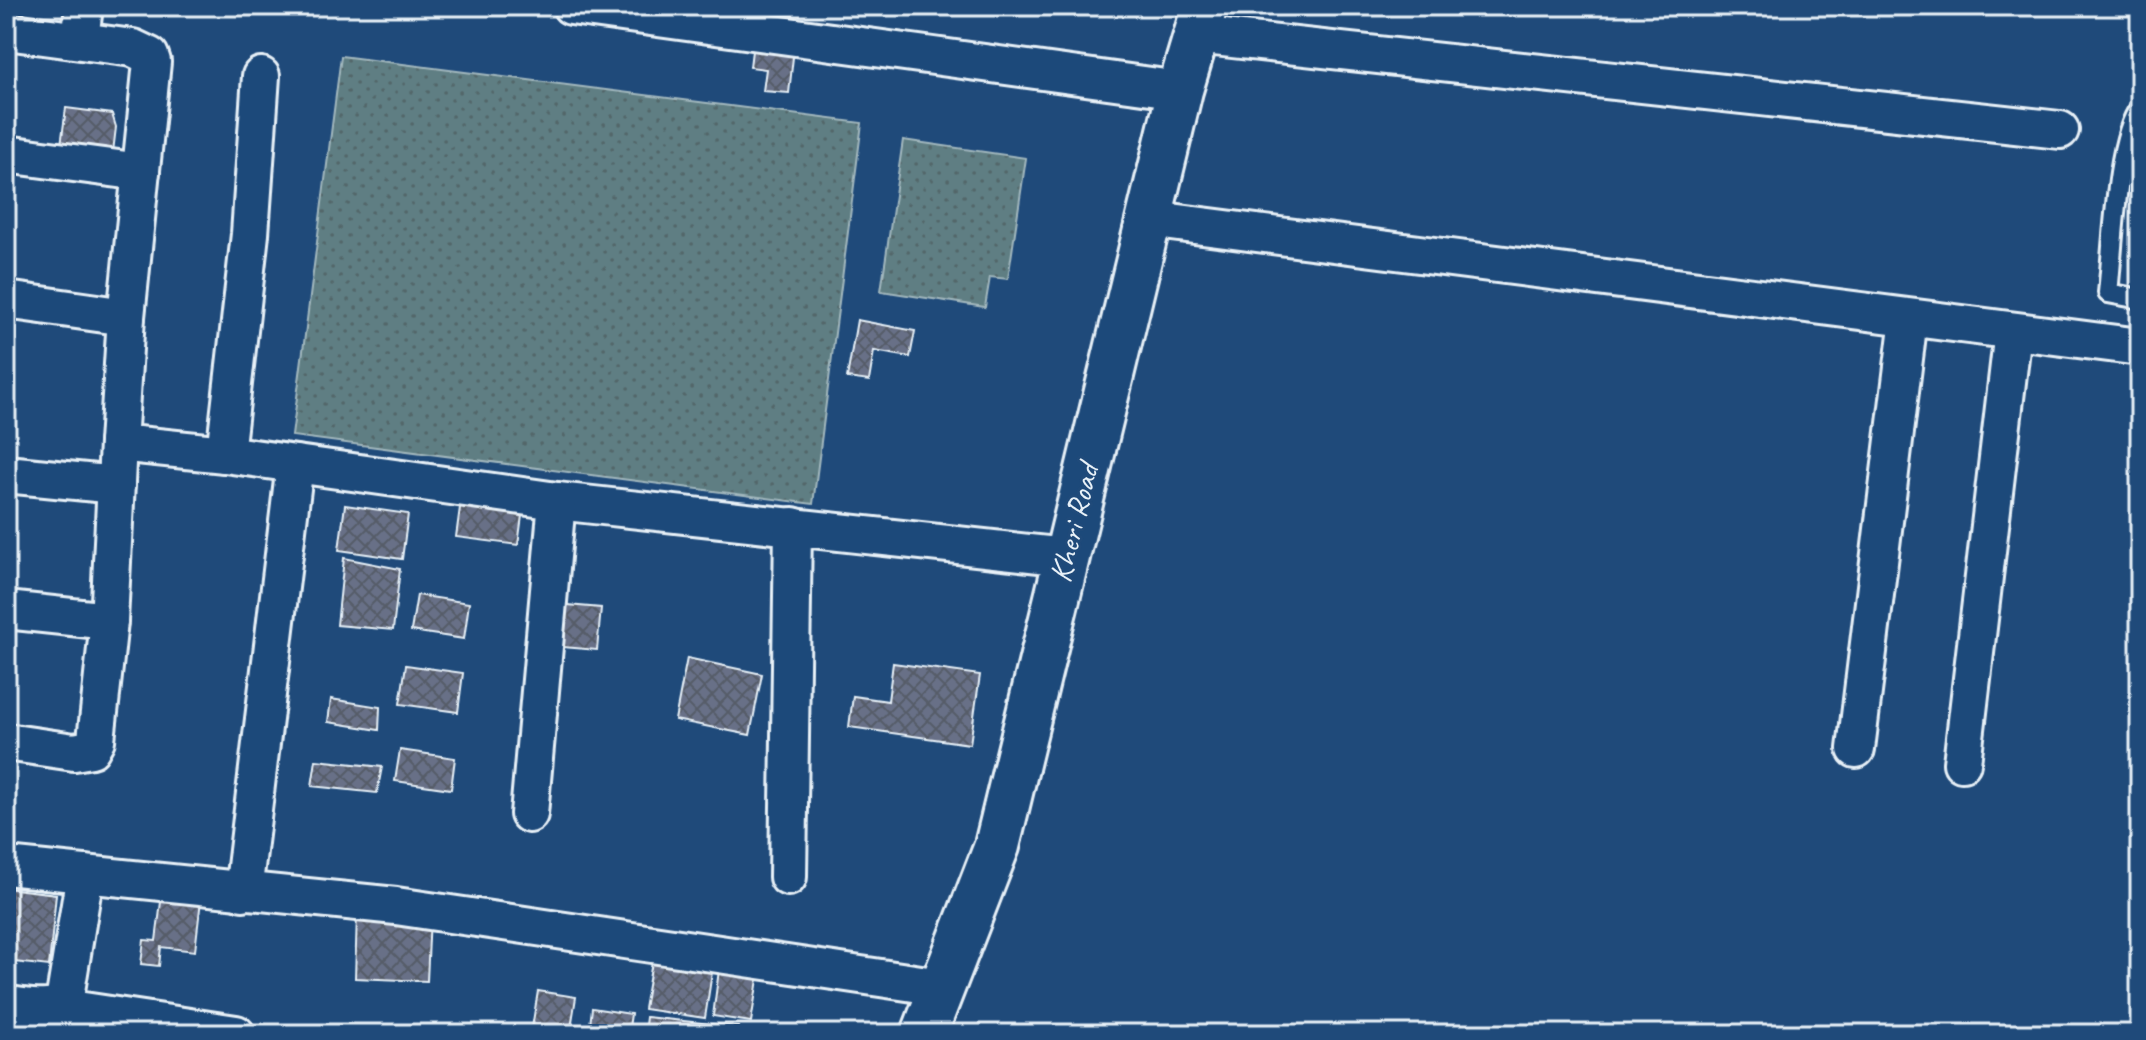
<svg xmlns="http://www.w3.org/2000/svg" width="2146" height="1040" font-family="Caveat,sans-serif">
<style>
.green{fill:url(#green-dots);stroke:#a3b8be;stroke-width:2}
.building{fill:url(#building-cross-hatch);stroke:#e8f1f8;stroke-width:2}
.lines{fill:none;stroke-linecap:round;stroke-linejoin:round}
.lane-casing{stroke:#e8f1f8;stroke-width:24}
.street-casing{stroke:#e8f1f8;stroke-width:42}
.secondary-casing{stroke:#e8f1f8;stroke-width:50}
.lane{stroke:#1f4a7a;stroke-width:18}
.street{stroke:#1f4a7a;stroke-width:36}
.secondary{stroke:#1f4a7a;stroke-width:44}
.labels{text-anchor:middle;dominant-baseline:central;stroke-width:6;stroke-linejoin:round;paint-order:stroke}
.street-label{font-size:32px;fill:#e8f1f8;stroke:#1f4a7a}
</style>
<defs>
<pattern id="green-dots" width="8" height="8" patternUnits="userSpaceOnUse" patternTransform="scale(2)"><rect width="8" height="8" fill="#5e7e83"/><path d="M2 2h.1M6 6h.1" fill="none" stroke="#536669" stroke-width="1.8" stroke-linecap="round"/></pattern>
<pattern id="building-cross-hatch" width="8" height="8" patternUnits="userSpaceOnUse" patternTransform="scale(2)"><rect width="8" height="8" fill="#677087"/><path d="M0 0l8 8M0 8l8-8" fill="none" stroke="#565c68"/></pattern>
</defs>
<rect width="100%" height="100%" fill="#1f4a7a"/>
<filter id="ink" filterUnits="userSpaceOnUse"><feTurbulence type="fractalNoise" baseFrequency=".0125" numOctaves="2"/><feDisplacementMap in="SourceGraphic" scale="16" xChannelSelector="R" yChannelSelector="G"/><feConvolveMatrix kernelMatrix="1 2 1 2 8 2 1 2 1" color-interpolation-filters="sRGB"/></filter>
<g filter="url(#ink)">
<g class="green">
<path d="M 341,56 L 862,123 L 813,504 L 292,436 Z"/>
<path d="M 903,140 L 1026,158 L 1008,279 L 990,277 L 985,307 L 881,291 Z"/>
</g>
<g class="building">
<path d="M 754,34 L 795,39 L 789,93 L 763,91 L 766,69 L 750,67 Z"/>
<path d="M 66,108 L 112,114 L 116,127 L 113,152 L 61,145 Z"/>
<path d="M 857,320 L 915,331 L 910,357 L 874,351 L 869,381 L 847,378 Z"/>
<path d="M 462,493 L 524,501 L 518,545 L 456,537 Z"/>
<path d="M 345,505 L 408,514 L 402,559 L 339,550 Z"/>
<path d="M 344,558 L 400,569 L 393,630 L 337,625 Z"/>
<path d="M 417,595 L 469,603 L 464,639 L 411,631 Z"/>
<path d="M 556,604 L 601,608 L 597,650 L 552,646 Z"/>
<path d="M 687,658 L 762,674 L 750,735 L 675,720 Z"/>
<path d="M 893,663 L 980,675 L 970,744 L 849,727 L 853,696 L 888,701 Z"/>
<path d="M 406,665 L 463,673 L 458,712 L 400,704 Z"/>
<path d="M 331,699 L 380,707 L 379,730 L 328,722 Z"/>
<path d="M 400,750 L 455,758 L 451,789 L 395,781 Z"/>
<path d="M 316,760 L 382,767 L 377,793 L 312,786 Z"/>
<path d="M 163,886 L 202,891 L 195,951 L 161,947 L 159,966 L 141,964 L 144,940 L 156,941 Z"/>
<path d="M 6,888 L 56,894 L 49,966 L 6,961 Z"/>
<path d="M 357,913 L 430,916 L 427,981 L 355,978 Z"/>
<path d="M 654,950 L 714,959 L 705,1018 L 644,1009 Z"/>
<path d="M 720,962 L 760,967 L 751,1022 L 713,1016 Z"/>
<path d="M 538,991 L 576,997 L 570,1034 L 531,1034 Z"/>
<path d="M 592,1008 L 631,1014 L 628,1034 L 589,1034 Z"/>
<path d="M 646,1017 L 738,1027 L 737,1034 L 644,1034 Z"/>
</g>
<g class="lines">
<defs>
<path id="lane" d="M 2140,108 C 2116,138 2113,250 2108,293 L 2140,299"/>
<g id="street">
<path d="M 571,6 L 1180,90"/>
<path d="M 6,31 L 133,48 L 150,56 L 152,62 L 126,317 L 118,443 L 225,454 L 557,501 L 1066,557"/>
<path d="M 1196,35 L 2060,130"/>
<path d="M 80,40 L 84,6"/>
<path d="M 6,154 L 141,172"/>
<path d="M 1148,219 L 2140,347"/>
<path d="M 6,300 L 126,317"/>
<path d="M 225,454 L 250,234 L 261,76"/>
<path d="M 6,474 L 116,485"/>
<path d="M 6,610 L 109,621"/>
<path d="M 6,742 L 74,752 L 91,749 L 96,740 L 109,621 L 118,443"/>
<path d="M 1856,749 L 1909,318"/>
<path d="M 1962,763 L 2013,331"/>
<path d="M 529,814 L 557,501"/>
<path d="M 6,866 L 396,906 L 941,987"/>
<path d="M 788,877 L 793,526"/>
<path d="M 243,892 L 295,464"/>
<path d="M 6,1005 C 24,1006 47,1013 64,1003 L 85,874"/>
<path d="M 57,1007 L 236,1034"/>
</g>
<path id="secondary" d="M 924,1034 L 997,846 L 1180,90 L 1205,6"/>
</defs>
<use href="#lane" class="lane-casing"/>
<use href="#street" class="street-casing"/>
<use href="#secondary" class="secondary-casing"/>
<use href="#lane" class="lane"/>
<use href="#street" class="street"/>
<use href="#secondary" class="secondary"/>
</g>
</g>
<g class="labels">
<g class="street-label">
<text transform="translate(1074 523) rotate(-76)">Kheri Road</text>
</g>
</g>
<rect width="2146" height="1040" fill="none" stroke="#1f4a7a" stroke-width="32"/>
<rect x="16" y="16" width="2114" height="1008" fill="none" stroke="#e8f1f8" stroke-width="3" filter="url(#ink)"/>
</svg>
